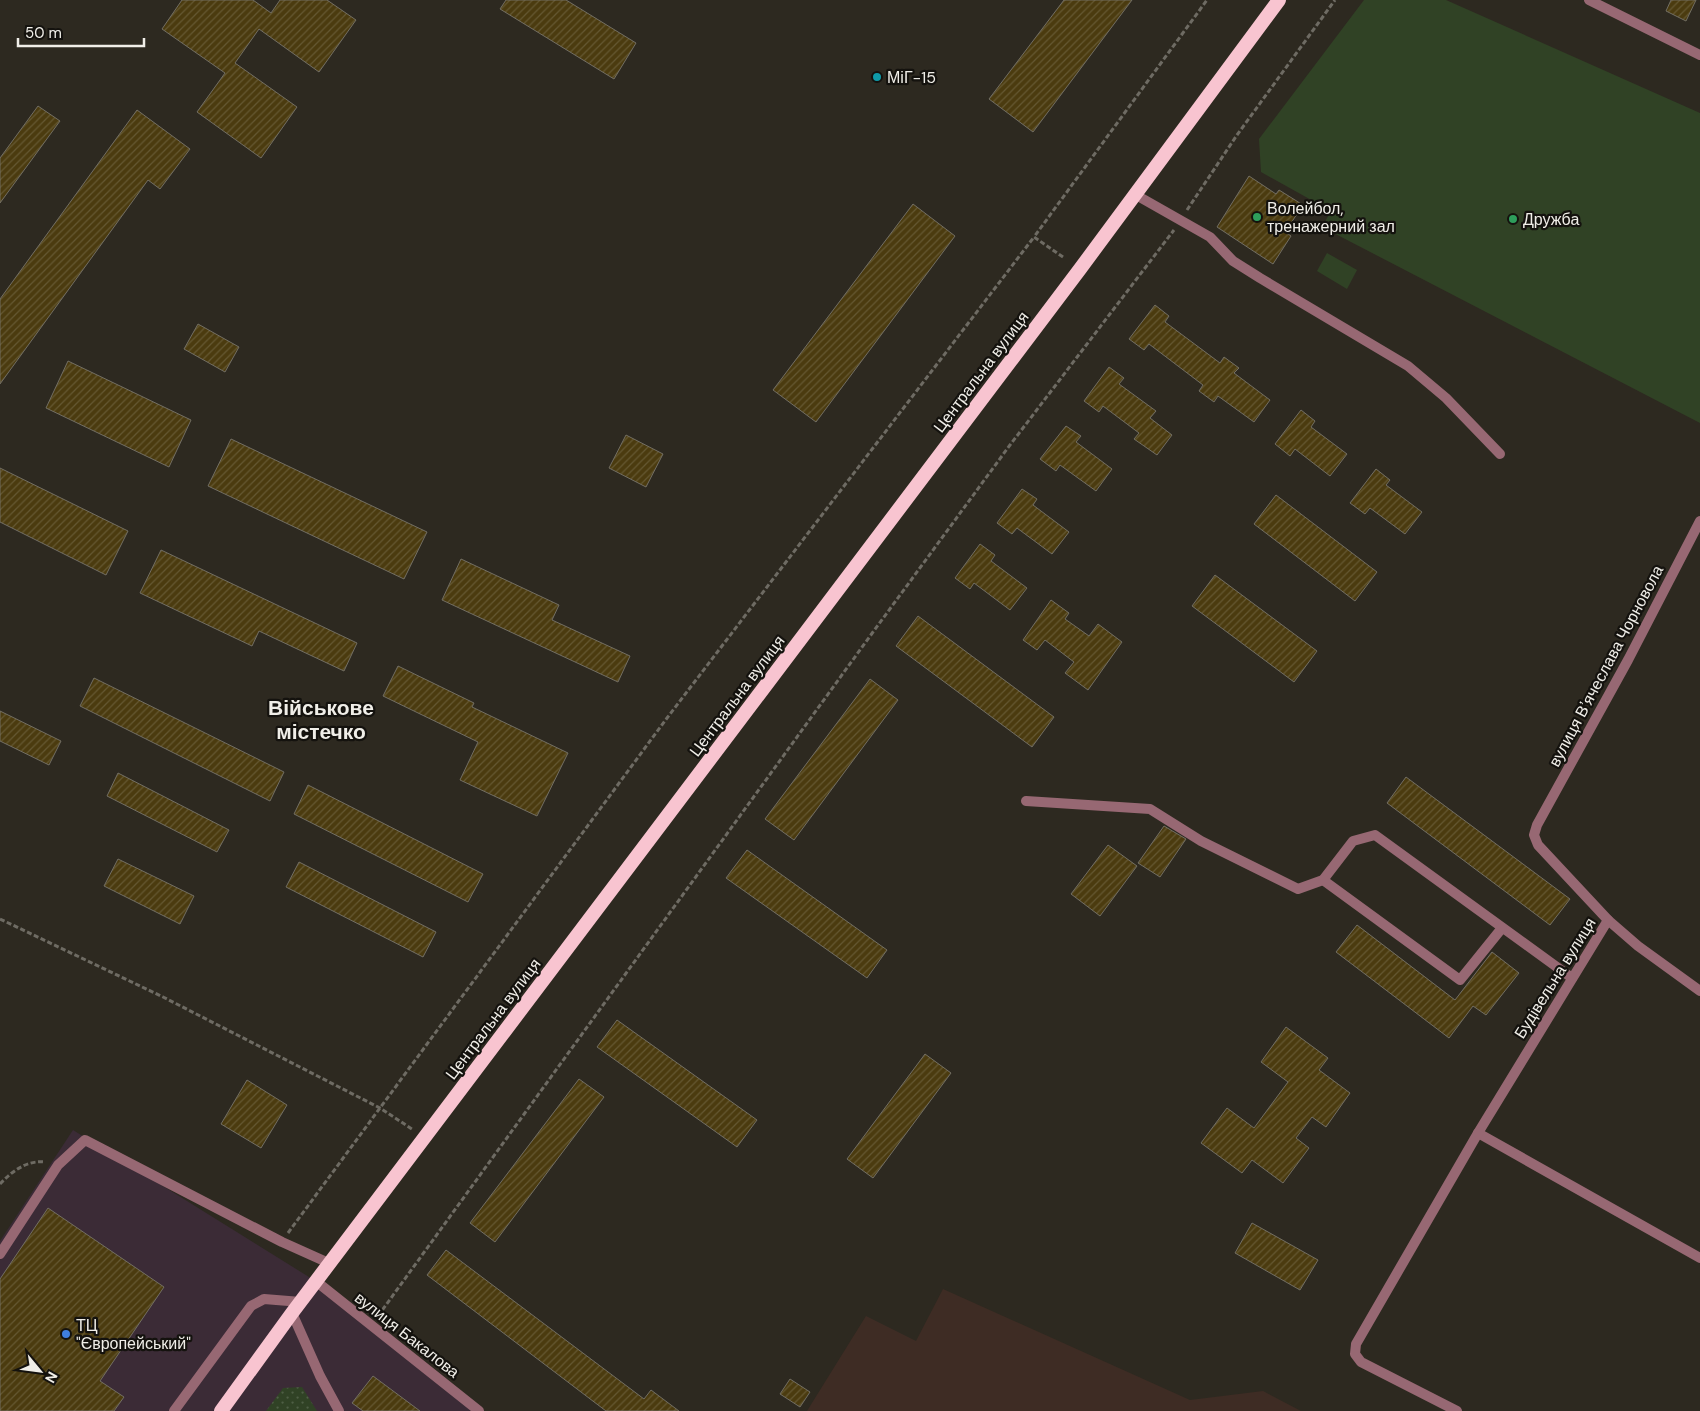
<svg xmlns="http://www.w3.org/2000/svg" width="1700" height="1411" font-family="'DM Sans',sans-serif">
<style>
.commercial{fill:#3b2b36}
.industrial{fill:#3e2c24}
.grass{fill:url(#grass-dots)}
.pitch{fill:#304225}
.building{fill:url(#building-hatch);stroke:#726e63}
.lines{fill:none;stroke-linecap:round;stroke-linejoin:round}
.path{stroke:#6e6b63;stroke-width:3;stroke-dasharray:5 2.5;stroke-linecap:butt}
.service{stroke:#976873;stroke-width:10}
.minor{stroke:#976873;stroke-width:10}
.tertiary{stroke:#976873;stroke-width:10}
.trunk{stroke:#f8c4d0;stroke-width:14}
.culture-dot{fill:#0f9aa8;stroke:#14120e;stroke-width:2}
.leisure-dot{fill:#2e9e5b;stroke:#14120e;stroke-width:2}
.shop-dot{fill:#3f7fe0;stroke:#14120e;stroke-width:2}
.labels{text-anchor:middle;dominant-baseline:central;stroke-width:4.5;stroke-linejoin:round;paint-order:stroke}
.poi-label{font-size:16px;fill:#f0eee8;stroke:#14120e;text-anchor:start}
.street-label{font-size:16px;fill:#f0eee8;stroke:#14120e}
.district-label{font-size:21px;font-weight:bold;fill:#f0eee8;stroke:#14120e}
</style>
<defs>
<pattern id="grass-dots" width="8" height="8" patternUnits="userSpaceOnUse" patternTransform="scale(1.25)"><rect width="8" height="8" fill="#304225"/><path d="M2 2h.1M6 6h.1" fill="none" stroke="#4e5e45" stroke-width="1.8" stroke-linecap="round"/></pattern>
<pattern id="building-hatch" width="6" height="6" patternUnits="userSpaceOnUse" patternTransform="scale(1.25)"><rect width="6" height="6" fill="#4b3b0f"/><path d="M-1 1l2-2M0 6l6-6M5 7l2-2" fill="none" stroke="#655832"/></pattern>
</defs>
<rect width="100%" height="100%" fill="#2d2920"/>
<path class="commercial" d="M 73,1130 L 317,1282 L 479,1411 L 0,1411 L 0,1241 Z"/>
<path class="industrial" d="M 943,1289 L 1190,1400 L 1263,1391 L 1301,1411 L 807,1411 L 866,1316 L 916,1341 Z"/>
<path class="grass" d="M 302,1387 L 317,1411 L 266,1411 L 283,1388 Z"/>
<g class="pitch">
<path d="M 1364,0 L 1446,0 L 1700,113 L 1700,423 L 1322,227 L 1331,211 L 1261,172 L 1259,139 Z"/>
<path d="M 1327,253 L 1357,270 L 1347,289 L 1317,271 Z"/>
</g>
<g class="building">
<path d="M 182,0 L 253,0 L 271,13 L 280,0 L 327,0 L 356,20 L 319,72 L 259,29 L 235,63 L 297,107 L 261,158 L 197,112 L 225,73 L 162,29 Z"/>
<path d="M 506,0 L 566,0 L 636,43 L 614,79 L 500,9 Z"/>
<path d="M 1064,0 L 1132,0 L 1033,132 L 989,99 Z"/>
<path d="M 1671,0 L 1696,0 L 1686,21 L 1666,11 Z"/>
<path d="M 38,106 L 60,121 L 0,203 L 0,158 Z"/>
<path d="M 137,110 L 190,149 L 160,189 L 148,180 L 0,384 L 0,299 Z"/>
<path d="M 1249,176 L 1276,194 L 1279,190 L 1303,205 L 1285,232 L 1291,236 L 1273,264 L 1217,227 Z"/>
<path d="M 913,204 L 955,236 L 816,422 L 773,390 Z"/>
<path d="M 1155,305 L 1169,316 L 1165,322 L 1220,363 L 1224,357 L 1239,368 L 1234,373 L 1270,400 L 1254,422 L 1218,396 L 1214,402 L 1199,391 L 1203,385 L 1149,344 L 1144,350 L 1129,339 Z"/>
<path d="M 198,324 L 239,347 L 225,372 L 184,349 Z"/>
<path d="M 68,361 L 191,420 L 169,467 L 46,408 Z"/>
<path d="M 1109,367 L 1124,378 L 1119,384 L 1156,411 L 1150,418 L 1172,435 L 1157,455 L 1134,439 L 1139,433 L 1103,406 L 1099,412 L 1084,401 Z"/>
<path d="M 1301,410 L 1315,421 L 1311,427 L 1347,454 L 1330,476 L 1295,449 L 1290,456 L 1275,444 Z"/>
<path d="M 1066,426 L 1081,436 L 1076,442 L 1112,469 L 1096,491 L 1060,465 L 1056,471 L 1040,459 Z"/>
<path d="M 626,435 L 663,454 L 646,487 L 609,468 Z"/>
<path d="M 231,439 L 427,532 L 404,579 L 208,486 Z"/>
<path d="M 0,468 L 128,531 L 106,575 L 0,522 Z"/>
<path d="M 1376,469 L 1390,480 L 1386,485 L 1422,512 L 1405,534 L 1370,508 L 1365,514 L 1350,503 Z"/>
<path d="M 1022,489 L 1037,499 L 1033,505 L 1069,532 L 1052,554 L 1017,528 L 1012,534 L 997,523 Z"/>
<path d="M 1276,495 L 1377,572 L 1355,601 L 1254,524 Z"/>
<path d="M 980,544 L 995,555 L 991,561 L 1027,588 L 1010,610 L 974,583 L 970,589 L 955,578 Z"/>
<path d="M 161,550 L 357,643 L 344,671 L 259,631 L 252,646 L 140,593 Z"/>
<path d="M 461,559 L 559,605 L 552,620 L 630,656 L 618,682 L 442,600 Z"/>
<path d="M 1215,575 L 1317,651 L 1294,682 L 1192,606 Z"/>
<path d="M 1051,600 L 1069,613 L 1065,619 L 1089,636 L 1098,624 L 1122,642 L 1088,690 L 1065,673 L 1074,662 L 1045,640 L 1037,650 L 1023,640 Z"/>
<path d="M 918,616 L 1054,717 L 1032,747 L 896,646 Z"/>
<path d="M 398,666 L 474,703 L 472,707 L 568,753 L 537,816 L 460,780 L 478,742 L 383,696 Z"/>
<path d="M 94,678 L 284,772 L 270,801 L 80,706 Z"/>
<path d="M 870,679 L 898,700 L 794,840 L 765,819 Z"/>
<path d="M 0,711 L 61,741 L 49,765 L 0,741 Z"/>
<path d="M 118,773 L 229,830 L 217,852 L 107,796 Z"/>
<path d="M 1406,777 L 1570,899 L 1550,925 L 1387,803 Z"/>
<path d="M 308,785 L 483,874 L 468,902 L 294,814 Z"/>
<path d="M 1164,826 L 1186,839 L 1160,877 L 1138,863 Z"/>
<path d="M 1108,845 L 1137,866 L 1100,916 L 1071,894 Z"/>
<path d="M 747,850 L 887,950 L 867,978 L 726,878 Z"/>
<path d="M 118,859 L 194,896 L 180,924 L 104,886 Z"/>
<path d="M 299,862 L 436,932 L 423,957 L 286,887 Z"/>
<path d="M 1357,925 L 1455,1000 L 1492,952 L 1519,973 L 1486,1015 L 1473,1006 L 1449,1038 L 1336,952 Z"/>
<path d="M 617,1020 L 757,1120 L 737,1147 L 597,1047 Z"/>
<path d="M 1286,1027 L 1328,1058 L 1319,1070 L 1350,1093 L 1326,1127 L 1312,1117 L 1296,1138 L 1309,1148 L 1283,1183 L 1252,1160 L 1242,1173 L 1201,1143 L 1227,1108 L 1254,1128 L 1288,1082 L 1261,1062 Z"/>
<path d="M 925,1054 L 951,1073 L 873,1178 L 847,1159 Z"/>
<path d="M 579,1079 L 604,1097 L 495,1242 L 470,1223 Z"/>
<path d="M 247,1080 L 287,1105 L 261,1148 L 221,1124 Z"/>
<path d="M 48,1208 L 164,1287 L 100,1381 L 124,1397 L 114,1411 L 0,1411 L 0,1279 Z"/>
<path d="M 1252,1223 L 1318,1260 L 1300,1290 L 1235,1253 Z"/>
<path d="M 446,1250 L 644,1399 L 651,1390 L 679,1411 L 606,1411 L 427,1275 Z"/>
<path d="M 373,1376 L 420,1411 L 363,1411 L 352,1403 Z"/>
<path d="M 790,1379 L 810,1392 L 800,1407 L 780,1394 Z"/>
</g>
<g class="lines">
<g class="path">
<path d="M 1187,210 L 1237,135 L 1335,0"/>
<path d="M 1063,257 L 1034,237 L 1207,0"/>
<path d="M 0,919 L 163,997 L 380,1108 L 412,1129"/>
<path d="M 0,1184 C 12,1171 27,1160 45,1162"/>
<path d="M 288,1233 L 667,718 L 1034,237"/>
<path d="M 378,1316 L 873,632 L 1010,445 L 1174,230"/>
</g>
<g class="service">
<path d="M 1136,195 L 1210,237 L 1233,261 L 1260,278 L 1408,366 L 1446,398 L 1500,454"/>
<path d="M 1026,801 L 1150,809 L 1201,841 L 1298,889 L 1323,880 L 1353,841 L 1375,835 L 1572,978"/>
<path d="M 1323,880 L 1460,980 L 1502,928"/>
<path d="M 1478,1133 L 1700,1258"/>
<path d="M 0,1254 L 58,1165 L 85,1140 L 282,1242 L 331,1264"/>
<path d="M 292,1313 L 320,1376 L 339,1411"/>
<path d="M 174,1411 L 251,1306 L 264,1299 L 301,1302"/>
</g>
<g class="minor">
<path d="M 1608,920 L 1638,946 L 1700,991"/>
<path d="M 317,1282 L 479,1411"/>
<path d="M 1457,1411 L 1361,1362 L 1355,1354 L 1356,1344 L 1478,1133 L 1608,920 L 1538,845 L 1534,835 L 1537,825 L 1628,660 L 1700,521"/>
</g>
<path class="tertiary" d="M 1589,0 L 1700,55"/>
<path class="trunk" d="M 221,1411 L 292,1313 L 1080,269 L 1279,0"/>
</g>
<circle class="culture-dot" cx="877" cy="77" r="5"/>
<g class="leisure-dot">
<circle cx="1257" cy="217" r="5"/>
<circle cx="1513" cy="219" r="5"/>
</g>
<circle class="shop-dot" cx="66" cy="1334" r="5"/>
<g class="labels">
<g class="poi-label">
<text x="887" y="77">МіГ-15</text>
<text x="1267" y="208">Волейбол,<tspan x="1267" dy="18">тренажерний зал</tspan></text>
<text x="1523" y="219">Дружба</text>
<text x="76" y="1325">ТЦ<tspan x="76" dy="18">"Європейський"</tspan></text>
</g>
<g class="street-label">
<text transform="translate(981 372) rotate(-53)">Центральна вулиця</text>
<text transform="translate(1606 666) rotate(-62)">вулиця Вʼячеслава Чорновола</text>
<text transform="translate(737 696) rotate(-53)">Центральна вулиця</text>
<text transform="translate(1555 978) rotate(-58)">Будівельна вулиця</text>
<text transform="translate(493 1019) rotate(-53)">Центральна вулиця</text>
<text transform="translate(407 1335) rotate(38)">вулиця Бакалова</text>
</g>
<g class="district-label">
<text x="321" y="708">Військове<tspan x="321" dy="24">містечко</tspan></text>
</g>
</g>
<g transform="translate(40 1371) rotate(119)" stroke="#14120e" stroke-width="4" paint-order="stroke">
<path d="M0-4L9 19L0 12L-9 19Z" fill="#f0eee8"/>
<text y="-8" font-size="14" font-weight="bold" text-anchor="middle" fill="#f0eee8">N</text>
</g>
<path d="M18 38v8h126v-8" fill="none" stroke="#f0eee8" stroke-width="2.5"/>
<text x="25" y="38" font-size="15" fill="#f0eee8" stroke="#14120e" stroke-width="4" paint-order="stroke">50 m</text>
</svg>
